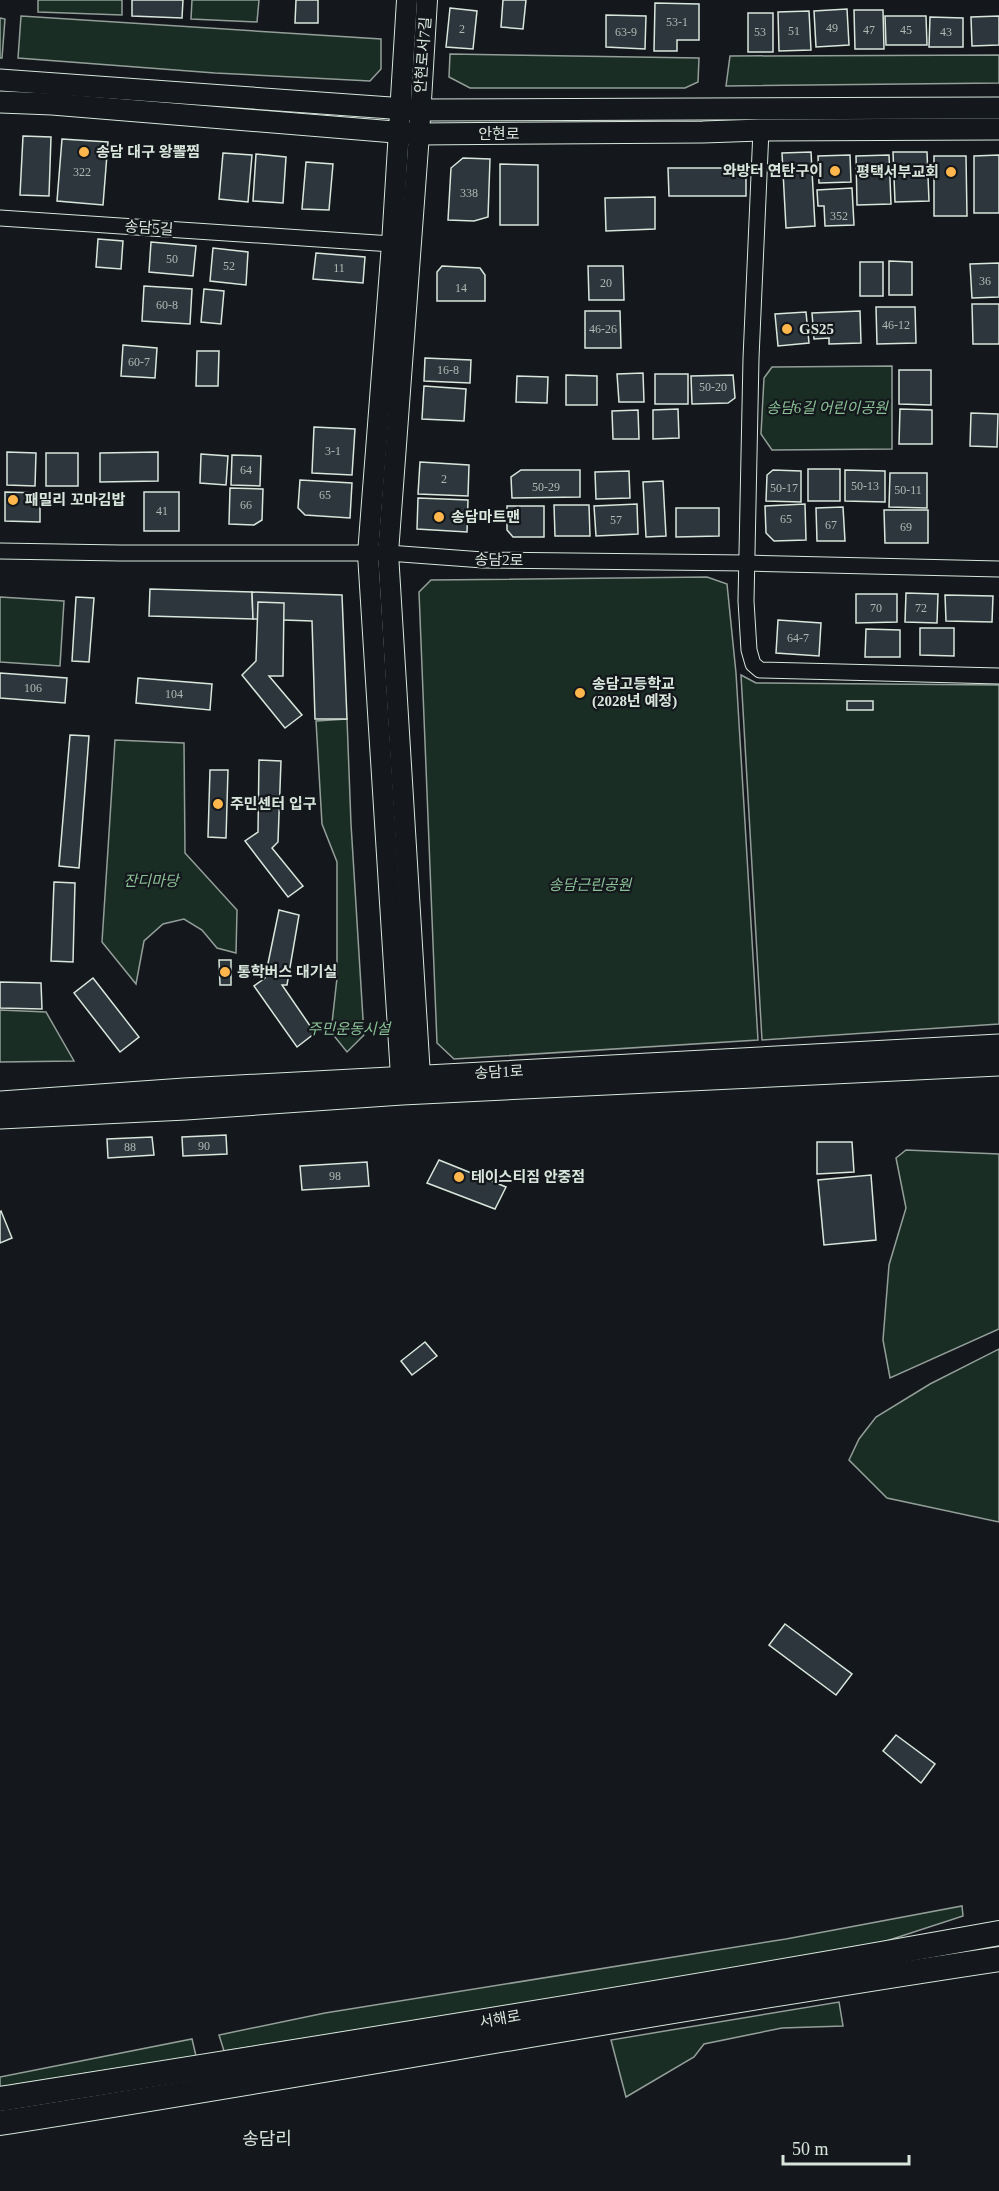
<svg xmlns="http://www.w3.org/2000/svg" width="999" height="2191" font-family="'Times New Roman','Noto Sans KR',serif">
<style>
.green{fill:#1a2d24;stroke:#939e99;stroke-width:1.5}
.building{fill:#2c363c;stroke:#d8e6dc;stroke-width:1.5}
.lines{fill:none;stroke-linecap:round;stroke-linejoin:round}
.minor-casing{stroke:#d8e6dc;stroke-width:17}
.tertiary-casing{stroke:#d8e6dc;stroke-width:22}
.secondary-casing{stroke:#d8e6dc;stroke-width:23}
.primary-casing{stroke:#d8e6dc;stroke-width:26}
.minor{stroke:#14181c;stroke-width:15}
.tertiary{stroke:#14181c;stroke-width:20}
.secondary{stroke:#14181c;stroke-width:21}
.primary{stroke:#14181c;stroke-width:24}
.poi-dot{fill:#ffb74d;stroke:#14181c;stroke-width:2}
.labels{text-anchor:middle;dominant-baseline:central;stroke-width:4.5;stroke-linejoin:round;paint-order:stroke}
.number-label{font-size:12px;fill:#adbab4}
.street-label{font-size:15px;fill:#d8e6dc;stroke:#14181c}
.poi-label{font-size:15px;font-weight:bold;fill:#d8e6dc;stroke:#14181c;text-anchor:start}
.park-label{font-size:15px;font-style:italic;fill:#8ac095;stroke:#14181c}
.quarter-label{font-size:18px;fill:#d8e6dc;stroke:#14181c}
</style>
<rect width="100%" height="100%" fill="#14181c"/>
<g class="green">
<path d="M 38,0 L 122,0 L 122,15 L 38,12 Z"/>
<path d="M 192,0 L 259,0 L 257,22 L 191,19 Z"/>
<path d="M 21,16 L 381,39 L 381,69 L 370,81 L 215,73 L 18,58 Z"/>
<path d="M 0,18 L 5,19 L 2,58 L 0,58 Z"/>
<path d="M 450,54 L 699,58 L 698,82 L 685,88 L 470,88 L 449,77 Z"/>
<path d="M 999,55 L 999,83 L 726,86 L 730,56 Z"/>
<path d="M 892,366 L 892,449 L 772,450 L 761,434 L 764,378 L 772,367 Z"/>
<path d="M 707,577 L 727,584 L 736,673 L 758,1040 L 454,1059 L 437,1043 L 419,592 L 431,580 Z"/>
<path d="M 0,597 L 64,601 L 60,666 L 0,662 Z"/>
<path d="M 741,675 L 756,683 L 999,685 L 999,1024 L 762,1040 Z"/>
<path d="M 347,719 L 351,824 L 364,1035 L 347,1052 L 331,1032 L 337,978 L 337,862 L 322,824 L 316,721 Z"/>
<path d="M 115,740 L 184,743 L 185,853 L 237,910 L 236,953 L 217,948 L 202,930 L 184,919 L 163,924 L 144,941 L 136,984 L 102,942 Z"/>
<path d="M 0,1010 L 46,1012 L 74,1061 L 0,1062 Z"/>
<path d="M 906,1150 L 999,1154 L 999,1329 L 890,1378 L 883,1340 L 889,1265 L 906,1208 L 896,1158 Z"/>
<path d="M 999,1349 L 999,1522 L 887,1498 L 849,1460 L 859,1439 L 876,1417 L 930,1384 Z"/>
<path d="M 962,1906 L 963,1916 L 874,1945 L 594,1993 L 224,2051 L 219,2035 L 325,2013 L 786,1939 Z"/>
<path d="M 839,2002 L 843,2026 L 782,2028 L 704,2044 L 694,2057 L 626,2097 L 611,2040 Z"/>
<path d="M 192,2039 L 196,2056 L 0,2087 L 0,2077 Z"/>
</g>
<g class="building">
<path d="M 132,0 L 183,0 L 182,18 L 132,16 Z"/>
<path d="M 296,0 L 318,0 L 318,23 L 295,23 Z"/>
<path d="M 503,0 L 526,0 L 523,29 L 501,27 Z"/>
<path d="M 655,3 L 699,4 L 699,40 L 677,40 L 677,51 L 654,51 Z"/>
<path d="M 450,8 L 477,11 L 473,49 L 446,47 Z"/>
<path d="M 847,9 L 849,45 L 816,47 L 814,11 Z"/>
<path d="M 854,10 L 883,10 L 884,49 L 855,49 Z"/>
<path d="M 809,11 L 811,50 L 779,51 L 778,12 Z"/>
<rect x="748" y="13" width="25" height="39"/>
<path d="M 606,15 L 646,16 L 645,49 L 606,47 Z"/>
<path d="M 885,16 L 926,16 L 927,45 L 886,45 Z"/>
<path d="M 999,16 L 999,45 L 972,46 L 971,17 Z"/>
<path d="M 930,17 L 963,18 L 963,47 L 929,47 Z"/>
<path d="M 23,136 L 51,137 L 49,196 L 20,195 Z"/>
<path d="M 62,139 L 108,142 L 103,205 L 57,201 Z"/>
<path d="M 811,152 L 815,226 L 786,228 L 782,153 Z"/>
<path d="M 893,152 L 927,152 L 929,201 L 895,202 Z"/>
<path d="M 223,153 L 252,155 L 248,202 L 219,199 Z"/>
<path d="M 256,154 L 286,157 L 283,203 L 253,201 Z"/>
<path d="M 850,155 L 851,182 L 819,183 L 818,156 Z"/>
<path d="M 889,155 L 891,204 L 857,205 L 856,156 Z"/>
<path d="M 999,155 L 999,213 L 974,213 L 974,156 Z"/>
<path d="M 934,156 L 966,156 L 967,216 L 934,216 Z"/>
<path d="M 463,158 L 490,159 L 488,217 L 474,221 L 448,220 L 451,168 Z"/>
<path d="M 306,162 L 333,164 L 329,210 L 302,209 Z"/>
<path d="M 500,164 L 538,165 L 538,225 L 500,225 Z"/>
<path d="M 668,168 L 746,168 L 746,196 L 669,196 Z"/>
<path d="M 852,188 L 854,225 L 825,226 L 824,206 L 818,206 L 817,190 Z"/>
<path d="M 655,197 L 655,229 L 606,231 L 605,198 Z"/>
<path d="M 98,239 L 123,241 L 121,269 L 96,267 Z"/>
<path d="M 151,242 L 196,246 L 193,276 L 149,272 Z"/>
<path d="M 213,248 L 248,252 L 246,285 L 210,281 Z"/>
<path d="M 316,253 L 365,257 L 363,283 L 313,279 Z"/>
<path d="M 889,261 L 912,262 L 912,295 L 889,295 Z"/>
<rect x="860" y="262" width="23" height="34"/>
<path d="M 999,263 L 999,297 L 972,298 L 970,264 Z"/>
<path d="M 442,266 L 480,268 L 485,275 L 485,301 L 437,301 L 437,272 Z"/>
<path d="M 588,266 L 623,266 L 624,300 L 589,300 Z"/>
<path d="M 144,286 L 192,289 L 190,324 L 142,321 Z"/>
<path d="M 204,289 L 224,291 L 221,324 L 201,322 Z"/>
<path d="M 972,304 L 999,304 L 999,344 L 973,344 Z"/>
<path d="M 876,307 L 915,307 L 916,343 L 877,344 Z"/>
<path d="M 585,311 L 620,311 L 621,348 L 585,348 Z"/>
<path d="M 860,311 L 861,343 L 829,344 L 829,338 L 814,339 L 812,313 Z"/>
<path d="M 806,312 L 809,343 L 778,346 L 775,314 Z"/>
<path d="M 123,345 L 157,348 L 155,378 L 121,376 Z"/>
<path d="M 197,351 L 219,351 L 218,386 L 196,386 Z"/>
<path d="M 425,358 L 471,360 L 470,383 L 424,381 Z"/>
<path d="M 899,370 L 931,370 L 931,405 L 899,404 Z"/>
<path d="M 643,373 L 644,402 L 619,402 L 617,374 Z"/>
<rect x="655" y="374" width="33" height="30"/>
<path d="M 566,375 L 597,376 L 597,405 L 566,405 Z"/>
<path d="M 733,375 L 735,398 L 728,403 L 692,404 L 691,376 Z"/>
<path d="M 517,376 L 548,377 L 547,403 L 516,402 Z"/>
<path d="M 424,386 L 466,389 L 464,421 L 422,419 Z"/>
<path d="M 678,409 L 679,438 L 653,439 L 653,410 Z"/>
<path d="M 900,409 L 932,410 L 932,444 L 899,444 Z"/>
<path d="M 638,410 L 639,439 L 613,439 L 612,411 Z"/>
<path d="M 971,413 L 998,414 L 997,447 L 970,446 Z"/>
<path d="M 314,427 L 355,429 L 352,475 L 312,473 Z"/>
<path d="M 7,452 L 36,453 L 35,486 L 7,485 Z"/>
<path d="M 158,452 L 158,481 L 100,482 L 100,453 Z"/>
<rect x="46" y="453" width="32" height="33"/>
<path d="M 201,454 L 228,456 L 226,485 L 200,483 Z"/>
<path d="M 232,455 L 261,456 L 260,486 L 231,485 Z"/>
<path d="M 420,462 L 469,465 L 468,496 L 418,494 Z"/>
<rect x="808" y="469" width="32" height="32"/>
<path d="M 521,470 L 580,470 L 580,497 L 512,498 L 511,477 Z"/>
<path d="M 773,470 L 801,471 L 801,502 L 766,501 L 767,475 Z"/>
<path d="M 845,470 L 885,471 L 885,502 L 845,501 Z"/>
<path d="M 629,471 L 630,498 L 596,499 L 595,472 Z"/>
<path d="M 890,473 L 927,473 L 927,508 L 889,507 Z"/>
<path d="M 300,480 L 352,483 L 350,518 L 305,515 L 298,508 Z"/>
<path d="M 663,481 L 666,536 L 646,537 L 643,482 Z"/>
<path d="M 230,488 L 263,489 L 262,520 L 254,525 L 229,524 Z"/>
<path d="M 5,492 L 40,493 L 40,522 L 5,521 Z"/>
<rect x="144" y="492" width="35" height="39"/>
<path d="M 418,498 L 468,500 L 467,532 L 417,529 Z"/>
<path d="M 637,504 L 638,534 L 596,536 L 594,506 Z"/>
<path d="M 805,504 L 806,540 L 774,541 L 766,533 L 765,506 Z"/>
<path d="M 554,505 L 589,505 L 590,536 L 555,536 Z"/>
<path d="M 507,506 L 544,506 L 544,537 L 513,537 L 507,530 Z"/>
<path d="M 843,507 L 845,541 L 817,541 L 816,508 Z"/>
<path d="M 676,508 L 719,508 L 719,536 L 676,537 Z"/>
<path d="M 884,510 L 928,510 L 928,543 L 885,543 Z"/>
<path d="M 150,589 L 252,592 L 253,619 L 149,616 Z"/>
<path d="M 252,592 L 342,595 L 347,719 L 315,719 L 312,621 L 253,619 Z"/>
<path d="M 906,593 L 938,594 L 937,623 L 905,622 Z"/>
<path d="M 856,594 L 897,594 L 897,622 L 856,623 Z"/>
<path d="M 945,595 L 993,596 L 992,622 L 946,621 Z"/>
<path d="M 76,597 L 94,598 L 89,662 L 72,661 Z"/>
<path d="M 258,602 L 284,603 L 283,676 L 269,676 L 302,715 L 285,728 L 242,675 L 256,661 Z"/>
<path d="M 778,620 L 821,623 L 819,656 L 776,653 Z"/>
<path d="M 920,628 L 954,628 L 954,656 L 920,655 Z"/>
<path d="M 866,629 L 900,630 L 900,657 L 865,657 Z"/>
<path d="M 0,673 L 67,678 L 65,703 L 0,698 Z"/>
<path d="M 138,678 L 212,684 L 210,710 L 136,703 Z"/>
<rect x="847" y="701" width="26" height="9"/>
<path d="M 70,735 L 89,736 L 79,868 L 59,866 Z"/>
<path d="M 259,760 L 281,761 L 278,842 L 272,848 L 303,886 L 288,897 L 245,841 L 258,832 Z"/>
<path d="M 210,770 L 228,770 L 226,838 L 208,837 Z"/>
<path d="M 54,882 L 75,883 L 73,962 L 51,961 Z"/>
<path d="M 279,910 L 299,915 L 287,985 L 282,985 L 315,1033 L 297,1047 L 254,986 L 265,978 Z"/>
<path d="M 219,960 L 231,960 L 231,985 L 220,985 Z"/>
<path d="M 93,978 L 139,1037 L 120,1052 L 74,993 Z"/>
<path d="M 0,982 L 41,983 L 42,1009 L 0,1008 Z"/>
<path d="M 226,1135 L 227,1154 L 183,1156 L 182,1137 Z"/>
<path d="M 152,1137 L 154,1155 L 108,1158 L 107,1139 Z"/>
<path d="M 817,1142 L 852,1142 L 854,1172 L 817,1174 Z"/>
<path d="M 439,1160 L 506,1187 L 495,1209 L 427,1183 Z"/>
<path d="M 367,1162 L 369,1186 L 302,1190 L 300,1166 Z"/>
<path d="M 871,1175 L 876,1240 L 824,1245 L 818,1180 Z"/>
<path d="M 1,1211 L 12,1238 L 0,1243 L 0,1212 Z"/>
<path d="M 425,1342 L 437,1356 L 412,1375 L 401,1361 Z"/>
<path d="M 785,1624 L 852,1674 L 836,1695 L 769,1645 Z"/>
<path d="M 896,1735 L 935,1764 L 921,1783 L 883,1751 Z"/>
</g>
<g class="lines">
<defs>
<g id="minor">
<path d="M 761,130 L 751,358 L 746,601 L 749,650 L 753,664 L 760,670 L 999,676"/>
<path d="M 0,218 L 392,244"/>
<path d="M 0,551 L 120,553 L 388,553 L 483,560 L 746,563 L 999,569"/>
</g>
<g id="tertiary">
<path d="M 424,1091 L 420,1076 L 388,553 L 419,134 L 427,0"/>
<path d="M 402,1092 L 368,554 L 392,244 L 407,0"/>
</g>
<g id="secondary">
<path d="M 0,80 L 419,110 L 999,108"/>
<path d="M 0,102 L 52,104 L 419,134 L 703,132 L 761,130 L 999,129"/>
<path d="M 0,1102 L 184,1089 L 999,1045"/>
<path d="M 0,1118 L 186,1109 L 402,1094 L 999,1065"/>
</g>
<g id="primary">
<path d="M 0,2099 C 333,2046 667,1993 999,1933"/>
<path d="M 0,2123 C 333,2071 665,2009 999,1959"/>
</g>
</defs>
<use href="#minor" class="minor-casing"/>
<use href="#tertiary" class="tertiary-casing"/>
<use href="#secondary" class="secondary-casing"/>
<use href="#primary" class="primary-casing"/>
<use href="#minor" class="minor"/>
<use href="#tertiary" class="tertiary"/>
<use href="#secondary" class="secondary"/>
<use href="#primary" class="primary"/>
</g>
<g class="poi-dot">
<circle cx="84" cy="152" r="6"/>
<circle cx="835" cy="171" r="6"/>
<circle cx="951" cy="172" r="6"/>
<circle cx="787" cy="329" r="6"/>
<circle cx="13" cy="500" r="6"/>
<circle cx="439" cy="517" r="6"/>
<circle cx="580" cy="693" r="6"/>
<circle cx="218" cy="804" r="6"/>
<circle cx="225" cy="972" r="6"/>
<circle cx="459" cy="1177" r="6"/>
</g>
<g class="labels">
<g class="number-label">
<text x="677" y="22">53-1</text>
<text x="832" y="28">49</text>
<text x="462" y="29">2</text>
<text x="869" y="30">47</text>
<text x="906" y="30">45</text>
<text x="794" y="31">51</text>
<text x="626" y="32">63-9</text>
<text x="760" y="32">53</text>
<text x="946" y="32">43</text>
<text x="82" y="172">322</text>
<text x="469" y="193">338</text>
<text x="839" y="216">352</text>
<text x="172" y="259">50</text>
<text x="229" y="266">52</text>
<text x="339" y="268">11</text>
<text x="985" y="281">36</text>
<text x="606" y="283">20</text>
<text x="461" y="288">14</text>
<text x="167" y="305">60-8</text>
<text x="896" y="325">46-12</text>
<text x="603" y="329">46-26</text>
<text x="139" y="362">60-7</text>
<text x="448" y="370">16-8</text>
<text x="713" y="387">50-20</text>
<text x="333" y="451">3-1</text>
<text x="246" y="470">64</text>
<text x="444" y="479">2</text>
<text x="865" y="486">50-13</text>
<text x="546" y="487">50-29</text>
<text x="784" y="488">50-17</text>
<text x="908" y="490">50-11</text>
<text x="325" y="495">65</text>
<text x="246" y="505">66</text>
<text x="162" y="511">41</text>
<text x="786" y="519">65</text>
<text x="616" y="520">57</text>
<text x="831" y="525">67</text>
<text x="906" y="527">69</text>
<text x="876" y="608">70</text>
<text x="921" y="608">72</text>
<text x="798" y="638">64-7</text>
<text x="33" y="688">106</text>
<text x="174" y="694">104</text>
<text x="204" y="1146">90</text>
<text x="130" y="1147">88</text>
<text x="335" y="1176">98</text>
</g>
<g class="street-label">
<text transform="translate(423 55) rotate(-86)">안현로서7길</text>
<text x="499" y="134">안현로</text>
<text transform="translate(149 228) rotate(4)">송담5길</text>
<text transform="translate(499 560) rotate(1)">송담2로</text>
<text transform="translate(499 1072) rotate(-3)">송담1로</text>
<text transform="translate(500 2019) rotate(-10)">서해로</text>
</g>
<g class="poi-label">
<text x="96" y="152">송담 대구 왕뽈찜</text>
<text x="823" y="171" text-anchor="end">와방터 연탄구이</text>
<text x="939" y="172" text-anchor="end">평택서부교회</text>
<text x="799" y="329">GS25</text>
<text x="25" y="500">패밀리 꼬마김밥</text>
<text x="451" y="517">송담마트맨</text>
<text x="592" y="684">송담고등학교<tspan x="592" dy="17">(2028년 예정)</tspan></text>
<text x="230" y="804">주민센터 입구</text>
<text x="237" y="972">통학버스 대기실</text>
<text x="471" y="1177">테이스티짐 안중점</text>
</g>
<g class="park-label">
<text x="827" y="408">송담6길 어린이공원</text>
<text x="151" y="881">잔디마당</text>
<text x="590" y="885">송담근린공원</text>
<text x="349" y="1029">주민운동시설</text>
</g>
<g class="quarter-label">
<text x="267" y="2139">송담리</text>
</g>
</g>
<path d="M783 2155v9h126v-9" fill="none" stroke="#d8e6dc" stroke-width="3"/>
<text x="792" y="2155" font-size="18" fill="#d8e6dc" stroke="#14181c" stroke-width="4.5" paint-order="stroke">50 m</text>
</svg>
